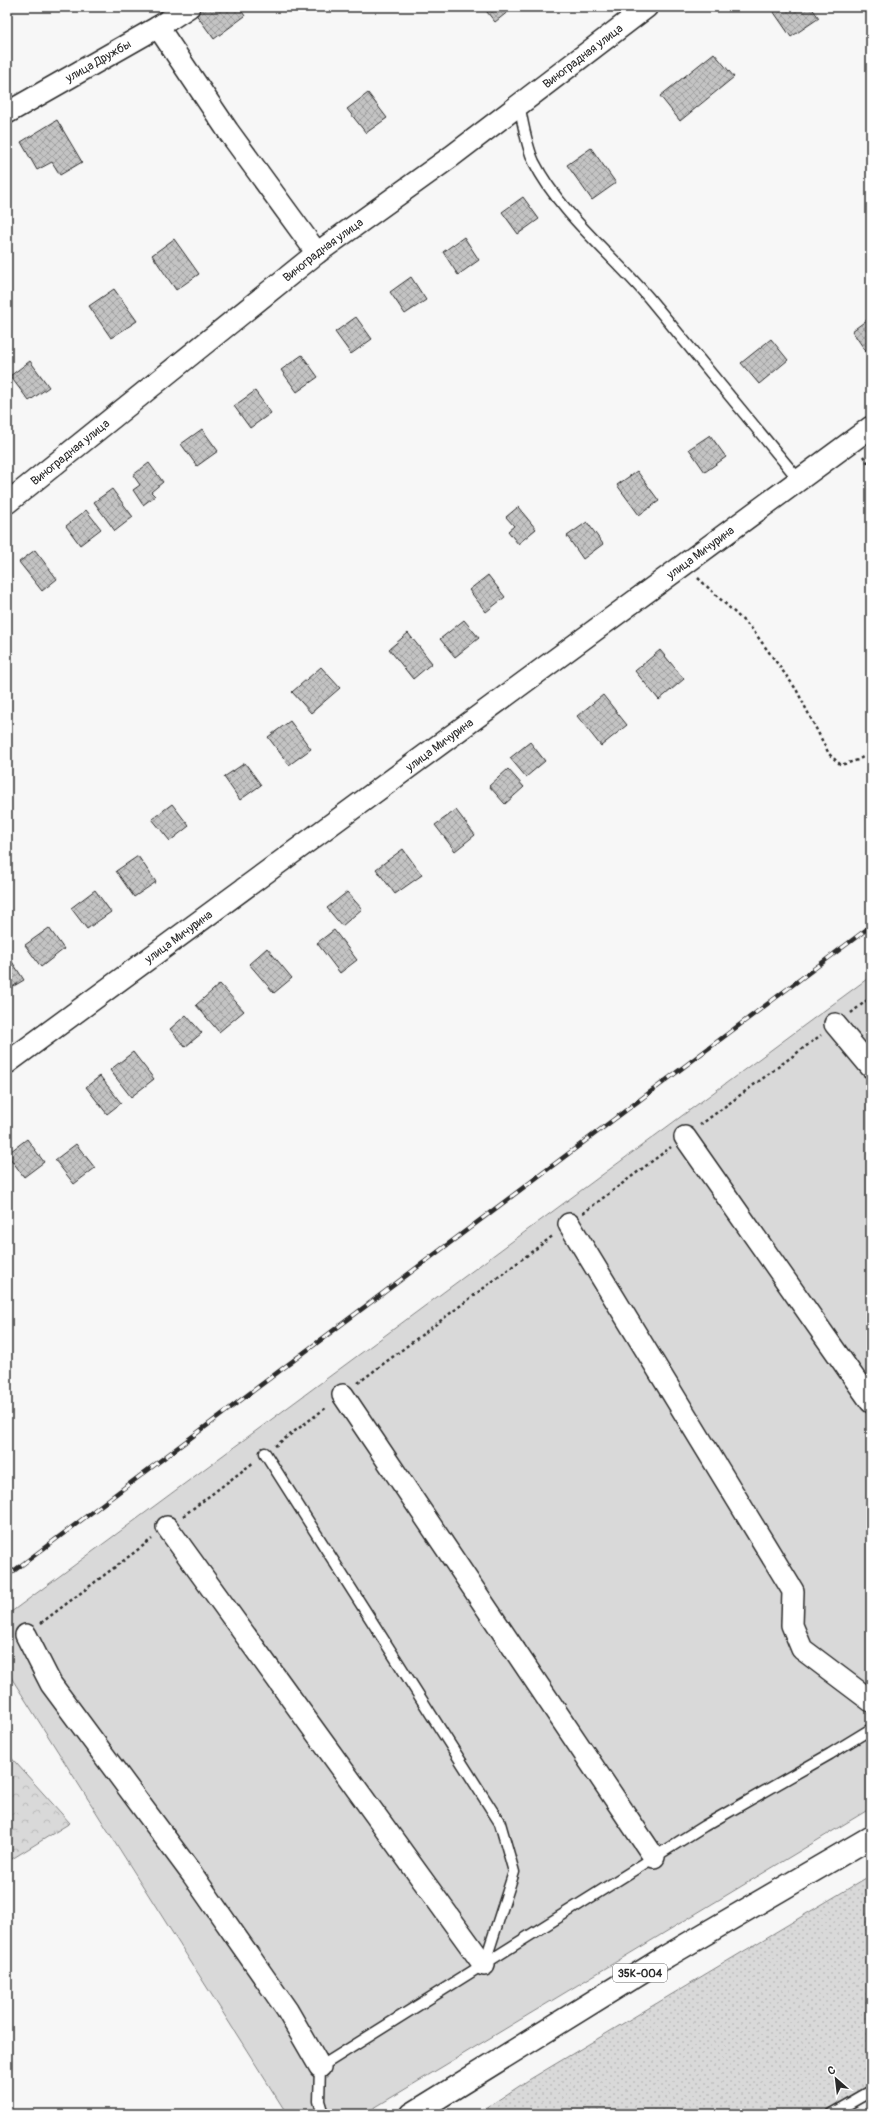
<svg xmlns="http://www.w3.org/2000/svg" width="878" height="2121" font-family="Pangolin,sans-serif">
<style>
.grass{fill:url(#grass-dots);stroke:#828282}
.forest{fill:url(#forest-crowns);stroke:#828282}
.garden{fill:#d9d9d9;stroke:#828282}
.building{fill:url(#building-cross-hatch);stroke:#2b2b2b}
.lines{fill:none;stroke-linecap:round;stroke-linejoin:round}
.service-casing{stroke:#2b2b2b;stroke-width:13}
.minor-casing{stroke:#2b2b2b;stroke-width:24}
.primary-casing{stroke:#2b2b2b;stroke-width:25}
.path{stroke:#2b2b2b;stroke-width:2.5;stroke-dasharray:3 3;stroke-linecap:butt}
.service{stroke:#fff;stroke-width:10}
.minor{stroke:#fff;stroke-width:21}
.primary{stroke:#fff;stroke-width:22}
.rail-casing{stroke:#2b2b2b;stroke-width:4.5}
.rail{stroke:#fff;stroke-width:3;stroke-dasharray:9;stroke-linecap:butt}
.labels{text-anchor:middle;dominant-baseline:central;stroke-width:3;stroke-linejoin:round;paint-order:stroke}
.shield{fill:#fff;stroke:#6b6b6b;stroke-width:1}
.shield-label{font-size:11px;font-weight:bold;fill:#2b2b2b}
.street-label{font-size:12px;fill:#2b2b2b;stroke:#fff}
</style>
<defs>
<pattern id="grass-dots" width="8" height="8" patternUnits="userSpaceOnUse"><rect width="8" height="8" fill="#d9d9d9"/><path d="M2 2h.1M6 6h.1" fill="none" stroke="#bababa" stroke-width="1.8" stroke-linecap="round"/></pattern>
<pattern id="forest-crowns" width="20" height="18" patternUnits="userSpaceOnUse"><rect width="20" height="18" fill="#d9d9d9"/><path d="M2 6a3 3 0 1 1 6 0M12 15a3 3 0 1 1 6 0" fill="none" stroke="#bababa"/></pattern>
<pattern id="building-cross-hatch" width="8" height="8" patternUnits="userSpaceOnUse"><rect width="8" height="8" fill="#c4c4c4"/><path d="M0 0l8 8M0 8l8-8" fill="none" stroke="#9f9f9f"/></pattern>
</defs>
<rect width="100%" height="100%" fill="#f7f7f7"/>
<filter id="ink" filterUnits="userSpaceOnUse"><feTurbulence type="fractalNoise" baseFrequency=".025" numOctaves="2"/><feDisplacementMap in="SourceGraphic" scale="8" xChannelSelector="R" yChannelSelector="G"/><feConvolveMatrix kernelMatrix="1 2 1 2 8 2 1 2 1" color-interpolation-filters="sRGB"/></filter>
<g filter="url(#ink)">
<path class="grass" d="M 871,1875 L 871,2094 L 839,2114 L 477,2114 L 527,2081 Z"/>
<path class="forest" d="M 7,1753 L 70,1823 L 7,1862 Z"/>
<path class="garden" d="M 871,976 L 871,1808 L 364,2114 L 287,2114 L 7,1671 L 7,1615 Z"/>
<g class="building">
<path d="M 203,7 L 225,7 L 227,9 L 239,7 L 245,16 L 214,39 L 195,13 Z"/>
<path d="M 483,7 L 514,7 L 495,22 Z"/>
<path d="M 773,7 L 811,7 L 819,18 L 791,37 L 771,8 Z"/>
<path d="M 714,53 L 734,77 L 680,121 L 660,96 Z"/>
<path d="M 368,93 L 387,118 L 366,133 L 347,109 Z"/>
<path d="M 57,120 L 82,162 L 60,175 L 52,162 L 37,170 L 21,142 Z"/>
<path d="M 591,148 L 616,183 L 592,200 L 567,165 Z"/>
<path d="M 523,197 L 539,219 L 518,234 L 502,212 Z"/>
<path d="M 464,237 L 479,260 L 458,275 L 443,252 Z"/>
<path d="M 174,239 L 199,274 L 176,290 L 152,255 Z"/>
<path d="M 411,277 L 426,300 L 405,314 L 390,292 Z"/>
<path d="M 114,289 L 137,321 L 111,338 L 89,306 Z"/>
<path d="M 356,317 L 372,339 L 351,354 L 335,332 Z"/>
<path d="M 871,317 L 871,351 L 867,353 L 852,331 Z"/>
<path d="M 771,339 L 788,360 L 759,384 L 741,363 Z"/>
<path d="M 302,355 L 318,377 L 297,392 L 281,370 Z"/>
<path d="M 30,361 L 49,387 L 29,401 L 10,376 Z"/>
<path d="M 255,391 L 271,413 L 250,428 L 234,406 Z"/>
<path d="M 202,429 L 218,451 L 197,466 L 181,444 Z"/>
<path d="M 710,435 L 726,457 L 705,472 L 689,449 Z"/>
<path d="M 149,463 L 163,482 L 151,492 L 155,496 L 143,505 L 133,490 L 140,485 L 133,475 Z"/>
<path d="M 637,471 L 659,501 L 639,515 L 617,485 Z"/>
<path d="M 112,489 L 133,517 L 115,531 L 94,502 Z"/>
<path d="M 518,507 L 536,529 L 518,544 L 508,531 L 514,526 L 506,517 Z"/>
<path d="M 86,510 L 101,529 L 80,545 L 66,526 Z"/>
<path d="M 587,522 L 603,544 L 583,559 L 567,536 Z"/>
<path d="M 35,550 L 57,579 L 42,591 L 19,562 Z"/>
<path d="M 488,575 L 505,597 L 486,612 L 469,590 Z"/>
<path d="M 464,620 L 479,638 L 455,657 L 440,639 Z"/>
<path d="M 408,633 L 432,663 L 413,679 L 389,649 Z"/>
<path d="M 660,650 L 684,679 L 659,700 L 635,671 Z"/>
<path d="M 321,667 L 340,688 L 311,713 L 292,692 Z"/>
<path d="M 603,695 L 627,725 L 601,746 L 577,716 Z"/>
<path d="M 290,721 L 311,749 L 289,765 L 268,737 Z"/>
<path d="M 530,742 L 545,761 L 526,777 L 510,758 Z"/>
<path d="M 245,763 L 261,785 L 240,800 L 224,777 Z"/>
<path d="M 508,769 L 524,787 L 505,804 L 489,786 Z"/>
<path d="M 172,804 L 189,826 L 170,841 L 152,819 Z"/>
<path d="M 456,810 L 475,835 L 455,851 L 435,825 Z"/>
<path d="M 403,849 L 422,875 L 395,894 L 376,869 Z"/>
<path d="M 138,856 L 156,882 L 134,897 L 116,871 Z"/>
<path d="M 95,890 L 111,912 L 87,929 L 71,908 Z"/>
<path d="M 347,892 L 362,909 L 342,926 L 327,908 Z"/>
<path d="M 49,928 L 64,949 L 41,967 L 25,945 Z"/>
<path d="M 334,930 L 357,960 L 340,973 L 317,943 Z"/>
<path d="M 267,948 L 292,978 L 274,993 L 249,964 Z"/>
<path d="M 9,957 L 24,980 L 7,990 L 7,958 Z"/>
<path d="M 220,984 L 244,1011 L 219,1032 L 196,1005 Z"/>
<path d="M 186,1015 L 202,1033 L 185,1047 L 170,1029 Z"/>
<path d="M 133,1052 L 154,1079 L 131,1097 L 110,1070 Z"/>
<path d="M 100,1076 L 121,1103 L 107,1114 L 86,1087 Z"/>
<path d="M 27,1139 L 44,1162 L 24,1177 L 7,1154 Z"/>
<path d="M 76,1144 L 95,1168 L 74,1184 L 55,1160 Z"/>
</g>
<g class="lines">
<defs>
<g id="service">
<path d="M 519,104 C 523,123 526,145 534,162 C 561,215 611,253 649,298 C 699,358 749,419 799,480"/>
<path d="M 265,1453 L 500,1823 L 514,1872 L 484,1965"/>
<path d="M 323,2114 L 319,2101 L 320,2067 L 704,1826 L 830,1754 L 871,1729"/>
<path d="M 831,2114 L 871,2091"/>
</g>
<g id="minor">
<path d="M 158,27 L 228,131 L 317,253"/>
<path id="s1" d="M 7,113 L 158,27 L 189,7"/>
<path id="s2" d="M 7,503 L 317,253 L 452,156 L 647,7"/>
<path d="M 835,1024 L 871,1067"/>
<path id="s3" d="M 7,1063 L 871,427"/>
<path d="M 685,1137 L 871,1402"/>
<path d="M 569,1224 L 793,1591 L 792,1625 L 802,1649 L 871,1701"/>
<path d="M 343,1395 L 654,1857"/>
<path d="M 167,1527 L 484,1965"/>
<path d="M 26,1635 L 51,1684 L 192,1874 L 287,2010 L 320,2067"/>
</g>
<path id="primary" d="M 412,2114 L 667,1956 L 871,1837"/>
</defs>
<use href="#service" class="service-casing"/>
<use href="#minor" class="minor-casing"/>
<use href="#primary" class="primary-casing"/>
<g class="path">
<path d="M 863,456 L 871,467"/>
<path d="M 698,578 L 752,629 L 796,689 L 829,754 L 841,765 L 858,760 L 871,752"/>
<path d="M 851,1013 L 871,997"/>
<path d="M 700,1125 L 821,1035"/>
<path d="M 583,1213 L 671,1147"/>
<path d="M 358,1383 L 554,1235"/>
<path d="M 275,1446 L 327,1407"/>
<path d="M 183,1516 L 254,1462"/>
<path d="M 41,1623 L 152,1539"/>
</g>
<use href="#service" class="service"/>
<use href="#minor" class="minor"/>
<use href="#primary" class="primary"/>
<defs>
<path id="rail" d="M 7,1576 L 871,926"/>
</defs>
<use href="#rail" class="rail-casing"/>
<use href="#rail" class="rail"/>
</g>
</g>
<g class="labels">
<rect class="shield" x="613" y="1964" width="54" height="18" rx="3"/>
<g class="shield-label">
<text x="640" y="1973">35К-004</text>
</g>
<g class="street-label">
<text stroke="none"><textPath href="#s2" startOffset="729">Виноградная улица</textPath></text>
<text stroke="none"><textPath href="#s1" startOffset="105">улица Дружбы</textPath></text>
<text stroke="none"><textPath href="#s2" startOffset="405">Виноградная улица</textPath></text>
<text stroke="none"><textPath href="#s2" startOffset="81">Виноградная улица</textPath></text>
<text stroke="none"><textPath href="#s3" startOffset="861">улица Мичурина</textPath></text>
<text stroke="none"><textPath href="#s3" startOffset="537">улица Мичурина</textPath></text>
<text stroke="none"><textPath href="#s3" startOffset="213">улица Мичурина</textPath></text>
</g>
</g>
<rect width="878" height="2121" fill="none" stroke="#fff" stroke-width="24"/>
<rect x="12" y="12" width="854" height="2097" fill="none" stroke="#2b2b2b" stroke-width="1.5" filter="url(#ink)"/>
<g transform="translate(836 2079) rotate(332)" stroke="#ffffff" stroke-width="3" paint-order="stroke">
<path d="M0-3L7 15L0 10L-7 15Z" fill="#2b2b2b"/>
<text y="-6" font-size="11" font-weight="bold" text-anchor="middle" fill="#2b2b2b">С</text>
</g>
</svg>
